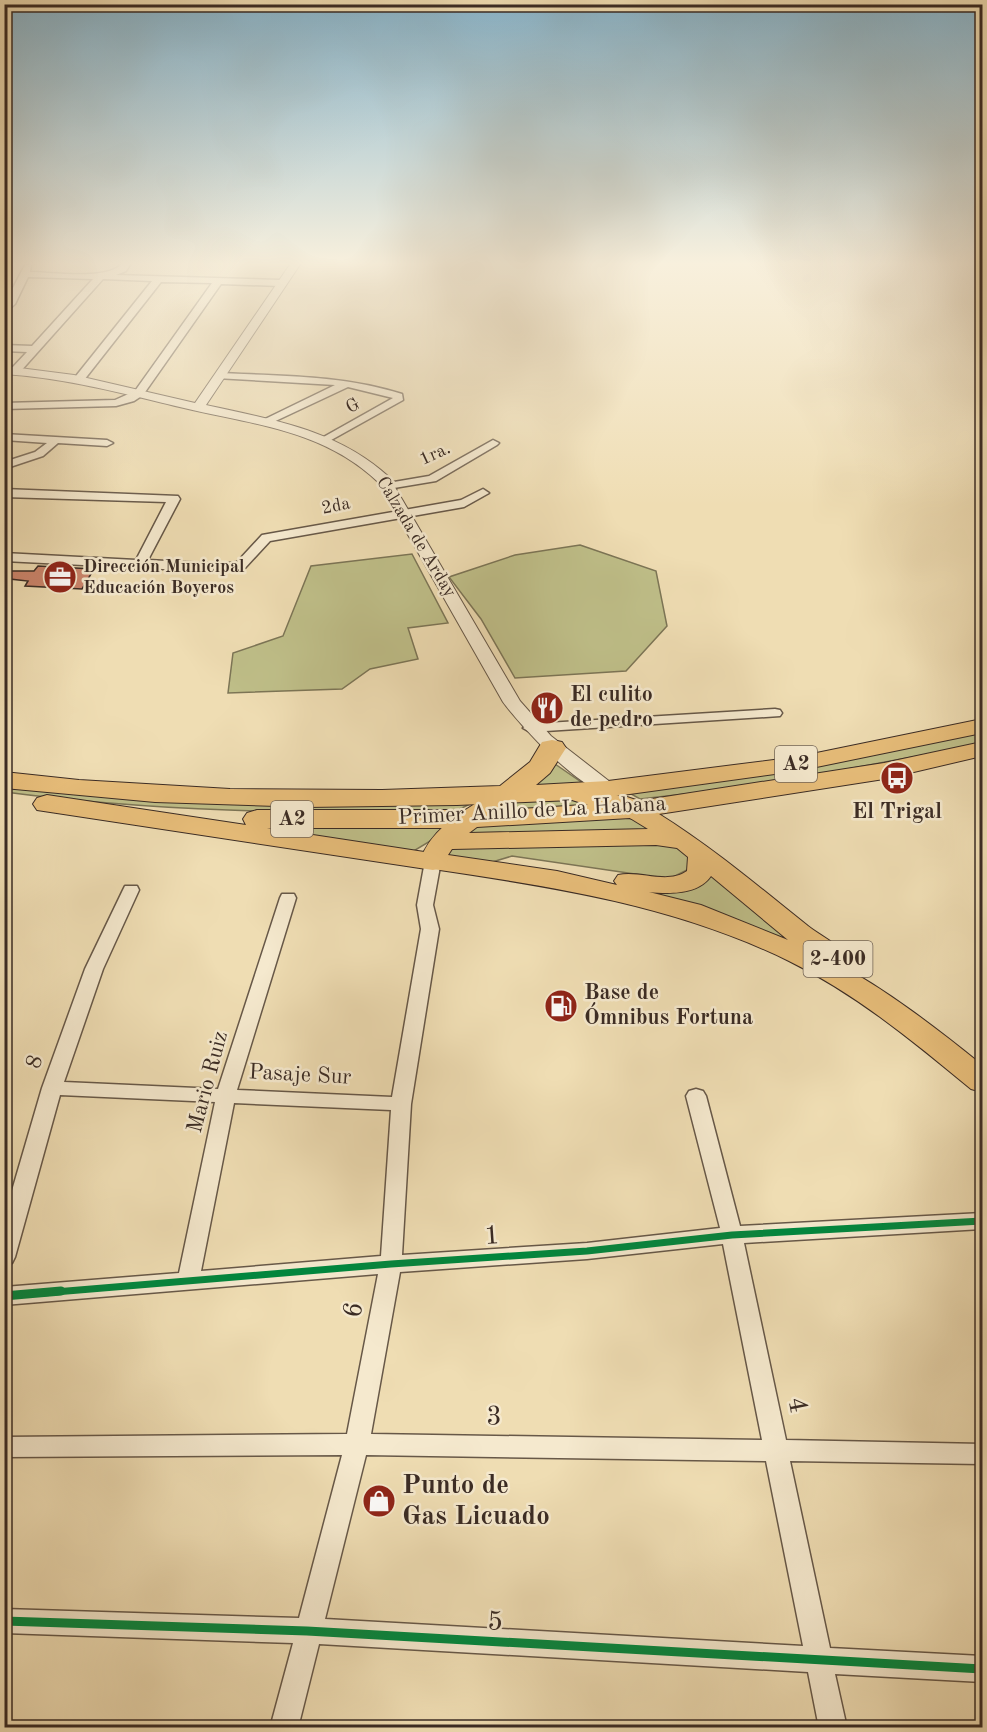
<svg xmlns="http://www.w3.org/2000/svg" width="987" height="1732" font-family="'Old Standard TT',serif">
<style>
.green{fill:#bfbf89;stroke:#7c7556;stroke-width:1.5}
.building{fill:#cb846b;stroke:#3a2b24;stroke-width:1.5}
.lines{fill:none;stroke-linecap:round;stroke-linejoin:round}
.minor-casing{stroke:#675848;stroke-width:3}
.tertiary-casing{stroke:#675848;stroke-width:2}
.trunk-casing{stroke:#3a2b24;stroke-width:2}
.motorway-casing{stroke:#3a2b24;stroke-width:2}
.minor{fill:#f5e9ce;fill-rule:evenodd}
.tertiary{fill:#f5e9ce;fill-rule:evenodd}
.trunk{fill:#e8be7a;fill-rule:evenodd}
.motorway{fill:#e8be7a;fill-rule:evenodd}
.cycleway-far1-casing{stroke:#f5e9ce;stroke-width:10}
.cycleway-casing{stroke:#f5e9ce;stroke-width:13}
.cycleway-far1{stroke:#00873e;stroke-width:7}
.cycleway{stroke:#00873e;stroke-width:9}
.labels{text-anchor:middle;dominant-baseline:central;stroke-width:5;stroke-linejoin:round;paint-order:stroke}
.far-street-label{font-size:18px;fill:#3a2b24;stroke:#f5e9ce}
.far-poi-label{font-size:18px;font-weight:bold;fill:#3a2b24;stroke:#f5e9ce;text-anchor:start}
.shield{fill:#f5e9ce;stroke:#726457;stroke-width:1.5}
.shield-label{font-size:21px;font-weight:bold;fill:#3a2b24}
.poi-label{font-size:22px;font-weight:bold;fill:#3a2b24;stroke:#f5e9ce;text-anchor:start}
.street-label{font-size:22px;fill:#3a2b24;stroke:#f5e9ce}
.near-street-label{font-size:27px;fill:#3a2b24;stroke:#f5e9ce}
.near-poi-label{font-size:27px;font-weight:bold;fill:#3a2b24;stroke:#f5e9ce;text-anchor:start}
</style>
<rect width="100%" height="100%" fill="#efddb3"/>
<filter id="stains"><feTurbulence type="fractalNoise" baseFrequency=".00333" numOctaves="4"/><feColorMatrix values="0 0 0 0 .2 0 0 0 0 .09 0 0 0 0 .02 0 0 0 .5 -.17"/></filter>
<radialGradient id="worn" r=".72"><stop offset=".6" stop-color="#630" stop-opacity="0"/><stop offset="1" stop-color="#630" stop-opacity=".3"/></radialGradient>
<g class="green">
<path d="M 580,545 L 656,571 L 667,626 L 626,671 L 515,678 L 481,619 L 449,577 L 515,555 Z"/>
<path d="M 412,554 L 448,623 L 408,628 L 418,659 L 370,669 L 342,689 L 228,693 L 233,653 L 283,636 L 311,566 Z"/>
<path d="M 982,730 L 982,744 L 756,786 L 640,799 L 624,790 L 819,763 Z"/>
<path d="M 555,764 L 584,784 L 520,789 Z"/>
<path d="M 5,785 L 459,803 L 468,805 L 452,813 C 301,813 155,812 5,792 Z"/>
<path d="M 560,797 L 602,804 L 502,812 L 498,806 L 509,801 Z"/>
<path d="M 621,812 L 655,831 L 464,835 L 473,823 Z"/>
<path d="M 445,824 L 442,834 L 412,852 L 299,834 L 304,827 Z"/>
<path d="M 661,841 L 686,852 L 691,860 L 689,869 L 669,879 L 512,856 L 489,863 L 443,855 L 447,846 Z"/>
<path d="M 712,870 L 801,944 L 929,1025 L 982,1067 L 982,1072 L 897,1007 L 629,887 Z"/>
</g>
<path class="building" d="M 38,566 L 56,567 L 94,569 L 82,589 L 25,586 L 28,581 L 10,579 L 11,571 L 34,571 Z"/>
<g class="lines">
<defs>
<g id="minor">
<path d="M 122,263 L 131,263 L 126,271 L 116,275 L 280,280 L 285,283 L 280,286 L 221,284 L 143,395 L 134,401 L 116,406 L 4,409 L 4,403 L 115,400 L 135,391 L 212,283 L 161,282 L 84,380 L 76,380 L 76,376 L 152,281 L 103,279 L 19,373 L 11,373 L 11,369 L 27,352 L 4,351 L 4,345 L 32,346 L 93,279 L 28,277 L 15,304 L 4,314 L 4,305 L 25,265 L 31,265 L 30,272 C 51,272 110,281 122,263 Z"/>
<path d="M 220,373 C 281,376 343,375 402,394 L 403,400 L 324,444 L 318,441 L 320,439 L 393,398 L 348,387 L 267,425 L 263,424 L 263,420 L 335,385 L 216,378 L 215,376 Z"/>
<path d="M 4,434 L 107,440 L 113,443 L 107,446 L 58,443 L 43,456 L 4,469 L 4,462 L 35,452 L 47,443 L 4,440 Z"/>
<path d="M 493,440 L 499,443 L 497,445 L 436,481 L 388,489 L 382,486 L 388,483 L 429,476 Z"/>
<path d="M 4,489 L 178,496 L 180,499 L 148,560 L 222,564 L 237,562 L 262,535 L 461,500 L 483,489 L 489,493 L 464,507 L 270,541 L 245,568 L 222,572 L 4,561 L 4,553 L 136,560 L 166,502 L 4,497 Z"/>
<path d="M 775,709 L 780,710 L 782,713 L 780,716 L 530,732 L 523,728 L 530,724 Z"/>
<path d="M 433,856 L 441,861 L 433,905 L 439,929 L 411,1104 L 402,1255 L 587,1243 L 720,1228 L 686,1096 L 689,1091 L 696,1089 L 703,1091 L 706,1096 L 740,1226 L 982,1213 L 982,1229 L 744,1243 L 786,1440 L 982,1444 L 982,1464 L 790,1461 L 830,1648 L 982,1656 L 982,1682 L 835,1674 L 847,1728 L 819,1728 L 808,1672 L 319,1644 L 298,1728 L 270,1728 L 293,1643 L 4,1633 L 4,1609 L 299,1618 L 342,1455 L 4,1457 L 4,1437 L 347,1434 L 378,1274 L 4,1305 L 4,1287 L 179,1273 L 215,1102 L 60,1095 L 15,1257 L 12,1263 L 4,1265 L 4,1218 L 42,1088 L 85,969 L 123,890 L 125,886 L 137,886 L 139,890 L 103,969 L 64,1082 L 218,1089 L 280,898 L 282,894 L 294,894 L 296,898 L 237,1090 L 392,1097 L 421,929 L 417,905 L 425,861 ZM 234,1103 L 391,1110 L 381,1256 L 201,1271 ZM 723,1244 L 762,1440 L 371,1434 L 400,1272 L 587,1259 ZM 366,1455 L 766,1461 L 803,1646 L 325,1619 Z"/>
</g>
<path id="tertiary" d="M 291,263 L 301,263 L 206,405 C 273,420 336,429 389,477 L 520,701 L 551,736 L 614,785 L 617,789 L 614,793 C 588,800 519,724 503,702 L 378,482 C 323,430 255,425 184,408 C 125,394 66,378 4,374 L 4,366 L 74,375 L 195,403 Z"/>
<g id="trunk">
<path d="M 982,719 L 982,733 L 797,771 L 608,797 L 599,794 L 595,789 L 599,784 L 608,781 L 797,757 Z"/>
<path d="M 982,742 L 982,756 L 884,779 L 659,814 C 712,847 759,887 808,926 C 819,935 836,942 844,954 L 840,961 L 835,962 C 888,991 935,1027 982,1065 L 982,1092 L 971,1089 C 913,1041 856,994 789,961 C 677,906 555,887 433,869 L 423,867 L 420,861 C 431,826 469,808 498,790 L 507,787 L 516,790 L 520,795 L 516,800 L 502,810 L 615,803 L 618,800 L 627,797 L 639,801 L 884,763 ZM 630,818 L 648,829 L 469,833 L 477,827 ZM 656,845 L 677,848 L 688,857 L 687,871 C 667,885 640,870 618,875 L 614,881 L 617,885 L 557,871 L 448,855 L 452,849 ZM 711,876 L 788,940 L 701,905 L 649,892 C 669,894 698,895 711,876 Z"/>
</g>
<g id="motorway">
<path d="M 552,740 L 562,742 L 566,748 L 550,773 L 536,785 L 608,781 L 618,783 L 622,789 L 616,795 L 643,804 L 647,810 L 643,816 L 633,819 L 572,800 L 457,805 L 306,807 L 155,802 L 4,788 L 4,772 L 79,780 L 230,789 L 382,790 L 500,786 L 530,762 L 542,742 Z"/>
<path d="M 47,795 L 246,825 L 243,819 L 247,813 L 257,810 L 472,810 L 482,813 L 486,819 L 482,825 L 472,828 L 267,828 L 444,855 L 448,861 L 444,867 L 433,870 L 37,810 L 33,804 L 37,798 Z"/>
</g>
</defs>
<use href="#minor" class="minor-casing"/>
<use href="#tertiary" class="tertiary-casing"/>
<use href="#trunk" class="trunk-casing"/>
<use href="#motorway" class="motorway-casing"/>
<use href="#minor" class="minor"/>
<use href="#tertiary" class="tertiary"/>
<use href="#trunk" class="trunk"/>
<use href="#motorway" class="motorway"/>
<defs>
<path id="cycleway-far1" d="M 43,1293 L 391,1264 L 587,1251 L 732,1235 L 982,1221"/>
<g id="cycleway">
<path d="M 4,1296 L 61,1291"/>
<path d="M 4,1621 L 307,1631 L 982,1669"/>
</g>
</defs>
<use href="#cycleway-far1" class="cycleway-far1-casing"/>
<use href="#cycleway" class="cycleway-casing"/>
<use href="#cycleway-far1" class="cycleway-far1"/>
<use href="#cycleway" class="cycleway"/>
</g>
<linearGradient id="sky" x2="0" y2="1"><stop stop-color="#89b7cf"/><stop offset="0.52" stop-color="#f8f0dd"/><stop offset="1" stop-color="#f8f0dd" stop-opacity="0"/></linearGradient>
<rect width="987" height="506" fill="url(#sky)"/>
<defs>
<symbol id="office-disc" viewBox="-11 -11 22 22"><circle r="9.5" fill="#8f2418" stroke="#f5e9ce"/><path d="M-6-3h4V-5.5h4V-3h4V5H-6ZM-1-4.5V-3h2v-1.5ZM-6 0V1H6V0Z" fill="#fff"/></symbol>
<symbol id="restaurant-disc" viewBox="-11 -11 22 22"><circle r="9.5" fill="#8f2418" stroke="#f5e9ce"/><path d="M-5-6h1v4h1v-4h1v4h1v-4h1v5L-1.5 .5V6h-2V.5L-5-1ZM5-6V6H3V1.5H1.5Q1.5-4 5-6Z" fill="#fff"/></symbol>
<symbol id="bus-disc" viewBox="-11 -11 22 22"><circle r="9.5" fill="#8f2418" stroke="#f5e9ce"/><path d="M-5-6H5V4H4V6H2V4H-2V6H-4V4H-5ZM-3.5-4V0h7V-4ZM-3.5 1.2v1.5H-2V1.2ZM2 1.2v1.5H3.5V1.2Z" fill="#fff"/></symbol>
<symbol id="fuel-disc" viewBox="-11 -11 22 22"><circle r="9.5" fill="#8f2418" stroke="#f5e9ce"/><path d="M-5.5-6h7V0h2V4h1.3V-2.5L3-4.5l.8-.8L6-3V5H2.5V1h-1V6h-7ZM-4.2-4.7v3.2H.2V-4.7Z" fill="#fff"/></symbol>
<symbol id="shop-disc" viewBox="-11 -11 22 22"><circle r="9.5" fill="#8f2418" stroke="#f5e9ce"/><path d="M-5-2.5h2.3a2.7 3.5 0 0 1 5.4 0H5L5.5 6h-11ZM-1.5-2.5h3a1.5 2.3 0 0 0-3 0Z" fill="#fff"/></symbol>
</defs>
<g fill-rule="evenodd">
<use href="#office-disc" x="41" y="558" width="38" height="38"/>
<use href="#restaurant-disc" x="528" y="689" width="38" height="38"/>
<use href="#bus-disc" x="878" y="759" width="38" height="38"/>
<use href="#fuel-disc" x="542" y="987" width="38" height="38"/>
<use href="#shop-disc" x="360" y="1482" width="38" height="38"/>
</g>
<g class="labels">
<g class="far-street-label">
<text transform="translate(353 406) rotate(-29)">G</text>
<text transform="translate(435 454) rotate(-25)">1ra.</text>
<text transform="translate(336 506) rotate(-11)">2da</text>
<text transform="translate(416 537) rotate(59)">Calzada de Arday</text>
</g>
<g class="far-poi-label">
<text x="83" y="567">Dirección Municipal<tspan x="83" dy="21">Educación Boyeros</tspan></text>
</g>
<g class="shield">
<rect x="775" y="746" width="42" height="36" rx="4.5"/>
<rect x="271" y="801" width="42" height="36" rx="4.5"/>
<rect x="803.5" y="941" width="69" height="36" rx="4.5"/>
</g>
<g class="shield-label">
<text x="796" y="764">A2</text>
<text x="292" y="819">A2</text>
<text x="838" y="959">2-400</text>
</g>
<g class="poi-label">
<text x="570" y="695">El culito<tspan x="570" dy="25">de pedro</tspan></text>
<text x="897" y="812" text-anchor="middle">El Trigal</text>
<text x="584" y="993">Base de<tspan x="584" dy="25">Ómnibus Fortuna</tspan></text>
</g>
<g class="street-label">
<text transform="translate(532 811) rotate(-3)">Primer Anillo de La Habana</text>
<text transform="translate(35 1062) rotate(-70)">8</text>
<text transform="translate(300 1075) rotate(3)">Pasaje Sur</text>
<text transform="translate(208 1082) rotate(-75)">Mario Ruiz</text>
</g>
<g class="near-street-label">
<text transform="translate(492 1236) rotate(-4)">1</text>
<text transform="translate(354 1310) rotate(-79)">6</text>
<text transform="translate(797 1405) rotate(79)">4</text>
<text transform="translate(494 1417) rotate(1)">3</text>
<text transform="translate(495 1622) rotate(4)">5</text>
</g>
<g class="near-poi-label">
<text x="402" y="1485">Punto de<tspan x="402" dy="31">Gas Licuado</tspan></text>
</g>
</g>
<rect width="987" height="1732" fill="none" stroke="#efddb3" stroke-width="24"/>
<rect x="6" y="6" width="975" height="1720" fill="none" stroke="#3a2b24" stroke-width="3"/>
<rect x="12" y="12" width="963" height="1708" fill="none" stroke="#3a2b24" stroke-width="1.5"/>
<rect width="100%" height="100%" filter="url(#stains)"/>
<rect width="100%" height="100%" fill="url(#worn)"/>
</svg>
